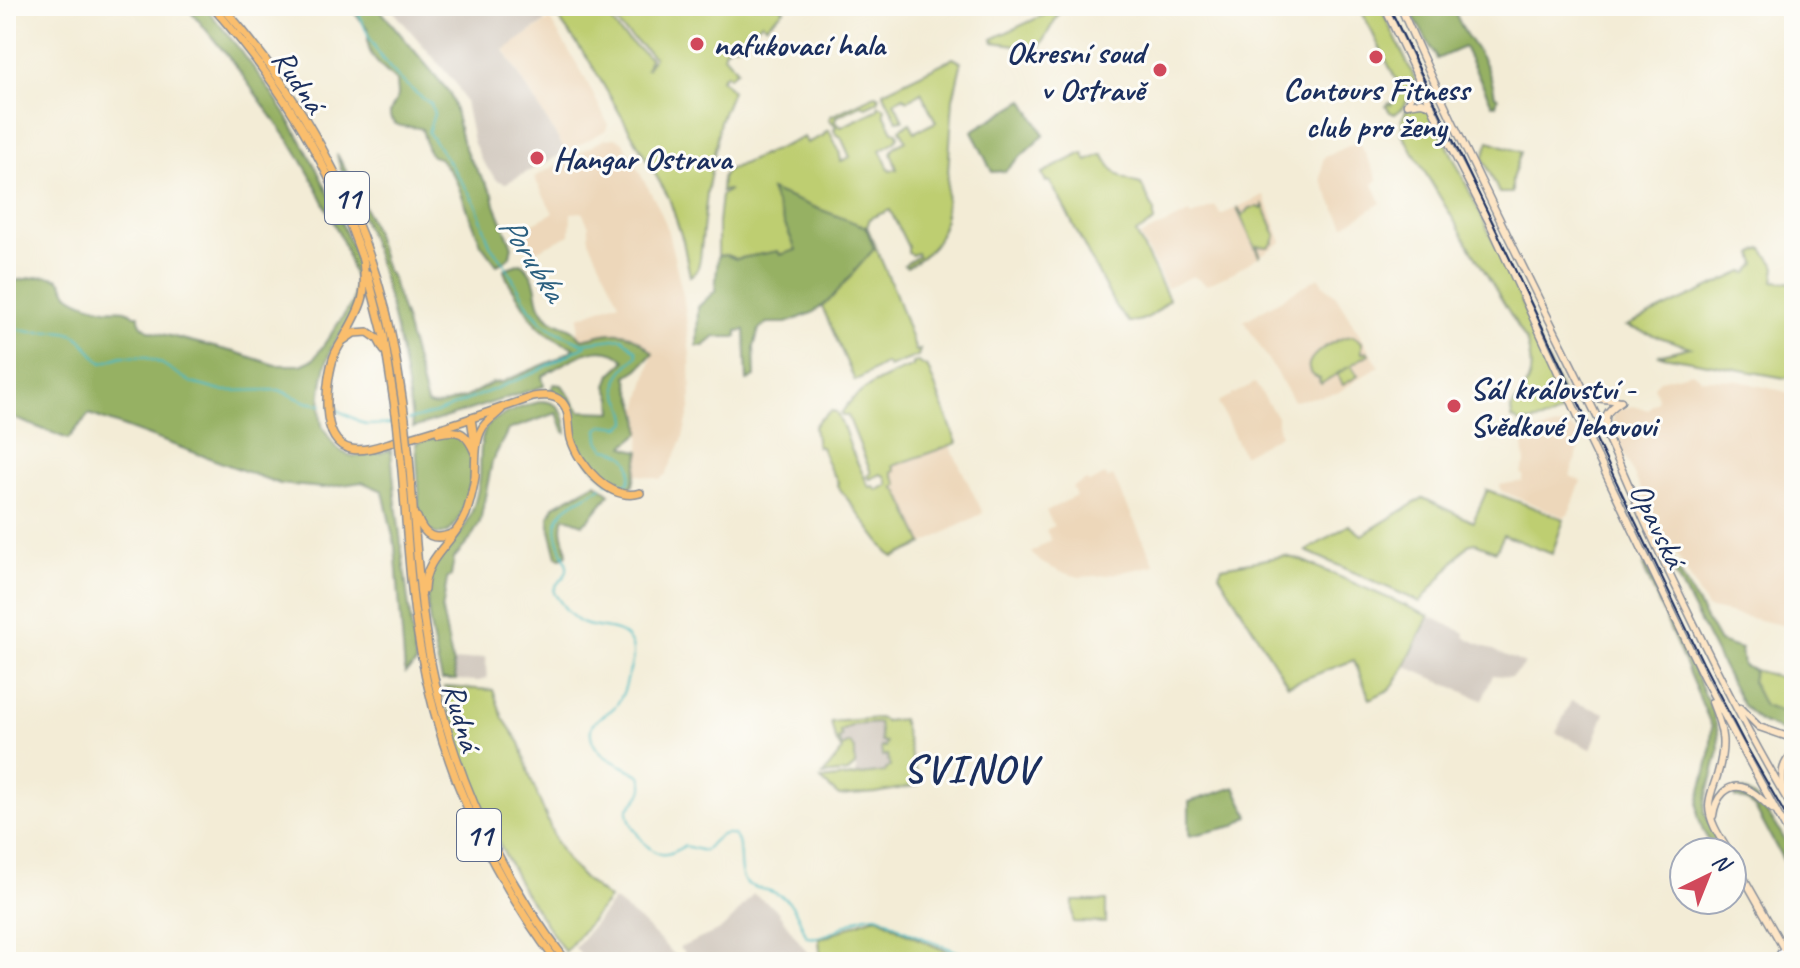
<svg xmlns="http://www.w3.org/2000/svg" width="1800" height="968" font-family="Caveat,sans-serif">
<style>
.built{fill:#edd7ba}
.industrial{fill:#ccc2b8}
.green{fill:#bece71;stroke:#6c7e68;stroke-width:2}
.forest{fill:#96b163;stroke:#587060;stroke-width:2}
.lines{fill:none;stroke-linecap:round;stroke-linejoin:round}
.stream{stroke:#4bbac0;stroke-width:2}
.tertiary-casing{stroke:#878e9a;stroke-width:8}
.secondary-casing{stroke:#878e9a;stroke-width:9}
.trunk-casing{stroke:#878e9a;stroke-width:10}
.tertiary{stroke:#fff;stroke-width:5}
.secondary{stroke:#fde5c5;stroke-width:6}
.trunk{stroke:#fabe6d;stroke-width:7}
.tram{stroke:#1b2f5e;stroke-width:2}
.trunk-bridge-casing{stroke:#878e9a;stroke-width:10;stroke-linecap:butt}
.trunk-bridge{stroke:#fabe6d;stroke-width:7}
.poi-dot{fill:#d1495b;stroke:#fdfcf7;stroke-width:3}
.labels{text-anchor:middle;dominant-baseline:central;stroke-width:6;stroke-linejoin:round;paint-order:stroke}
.shield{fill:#fdfcf7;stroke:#5f6c8c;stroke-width:2}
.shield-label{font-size:30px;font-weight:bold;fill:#1b2f5e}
.poi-label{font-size:32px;font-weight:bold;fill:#1b2f5e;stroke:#fdfcf7;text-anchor:start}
.street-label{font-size:32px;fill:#1b2f5e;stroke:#fdfcf7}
.water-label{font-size:34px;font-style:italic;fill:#2c6080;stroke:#fdfcf7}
.district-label{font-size:40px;font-weight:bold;letter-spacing:2px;fill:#1b2f5e;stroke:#fdfcf7}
</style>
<rect width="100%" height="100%" fill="#fdfcf7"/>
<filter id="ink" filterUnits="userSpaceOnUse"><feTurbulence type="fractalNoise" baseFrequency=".0125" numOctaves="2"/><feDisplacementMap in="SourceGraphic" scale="16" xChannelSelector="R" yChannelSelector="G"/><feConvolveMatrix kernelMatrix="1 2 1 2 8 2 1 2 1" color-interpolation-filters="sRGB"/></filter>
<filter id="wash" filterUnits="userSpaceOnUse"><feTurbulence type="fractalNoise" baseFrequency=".006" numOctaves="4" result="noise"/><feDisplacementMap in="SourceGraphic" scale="32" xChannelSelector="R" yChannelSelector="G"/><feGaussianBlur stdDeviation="1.8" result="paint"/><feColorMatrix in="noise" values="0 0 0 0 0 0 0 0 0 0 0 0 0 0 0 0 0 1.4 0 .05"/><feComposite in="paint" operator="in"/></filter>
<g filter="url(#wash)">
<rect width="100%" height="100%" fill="#f3ecd6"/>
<g class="built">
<path d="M 550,20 L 583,74 L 608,124 L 606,130 L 566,152 L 504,49 Z"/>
<path d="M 616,138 L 622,141 L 657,204 L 666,224 L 684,299 L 690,356 L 691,404 L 682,441 L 666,474 L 660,479 L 635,474 L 640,451 L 641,418 L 638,409 L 653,353 L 603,334 L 582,339 L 578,334 L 579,317 L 619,302 L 589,240 L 589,226 L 582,212 L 571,213 L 570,235 L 531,253 L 520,230 L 553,213 L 534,177 L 605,139 Z"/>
<path d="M 1359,141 L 1378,180 L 1373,184 L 1381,203 L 1344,226 L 1321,179 L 1323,158 Z"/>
<path d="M 1264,195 L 1282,242 L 1234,272 L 1207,285 L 1193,276 L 1167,288 L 1140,236 L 1189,213 L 1191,216 L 1215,206 L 1221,215 Z"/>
<path d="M 1319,277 L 1322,283 L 1336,296 L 1379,366 L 1337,393 L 1294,401 L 1244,321 Z"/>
<path d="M 1692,372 L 1702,379 L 1735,380 L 1794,394 L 1794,628 L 1707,608 L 1673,548 L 1672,541 L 1665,542 L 1610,423 L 1613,421 L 1613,415 L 1616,411 L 1623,408 L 1633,406 L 1649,410 L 1652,405 L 1657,402 L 1658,397 L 1654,386 L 1660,380 Z"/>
<path d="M 1255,383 L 1277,417 L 1277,423 L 1280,435 L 1243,455 L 1218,402 Z"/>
<path d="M 1566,425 L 1577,432 L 1581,444 L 1570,476 L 1581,481 L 1569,514 L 1565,517 L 1501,491 L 1500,485 L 1522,481 L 1524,475 L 1521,474 L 1525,463 L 1522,436 L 1534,432 Z"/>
<path d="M 950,446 L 983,513 L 923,544 L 885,468 Z"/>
<path d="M 1105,475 L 1108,479 L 1113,476 L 1155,565 L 1107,575 L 1080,577 L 1061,572 L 1042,563 L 1031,553 L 1051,540 L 1046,530 L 1054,526 L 1046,511 L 1076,496 L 1072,487 L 1087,480 L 1089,483 Z"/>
</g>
<g class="industrial">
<path d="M 389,6 L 536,6 L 545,22 L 504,50 L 566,152 L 506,183 L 497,180 L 482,161 L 473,141 L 465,102 L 457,85 Z"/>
<path d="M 1429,616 L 1465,633 L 1464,637 L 1525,664 L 1511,677 L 1493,675 L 1482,700 L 1405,666 Z"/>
<path d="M 485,657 L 487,678 L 479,681 L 456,680 L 452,662 Z"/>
<path d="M 1571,701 L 1605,713 L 1591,749 L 1556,733 Z"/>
<path d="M 879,723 L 881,741 L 886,742 L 886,747 L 882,747 L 883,756 L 887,755 L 890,767 L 886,772 L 856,775 L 856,757 L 842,747 L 838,739 L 841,737 L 839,732 L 853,725 Z"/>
<path d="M 753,894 L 775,908 L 814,962 L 694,962 L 679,948 L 722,929 L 736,915 Z"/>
<path d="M 614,900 L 641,922 L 682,962 L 587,962 L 575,948 Z"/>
</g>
<g class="green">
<path d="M 553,6 L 602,6 L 621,34 L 650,58 L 646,70 L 654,57 L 623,30 L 607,6 L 781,6 L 784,10 L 766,26 L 762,22 L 735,46 L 732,44 L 724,51 L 724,55 L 737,70 L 729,77 L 726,74 L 721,79 L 732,91 L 720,121 L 707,193 L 700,259 L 697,271 L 690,276 L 683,241 L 669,198 L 590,62 L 554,12 Z"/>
<path d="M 1359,6 L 1380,6 L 1415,79 C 1414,92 1405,107 1395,114 L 1390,112 L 1386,106 L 1389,103 L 1391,105 L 1401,90 Z"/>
<path d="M 1050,12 L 1059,13 L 1039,48 L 993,42 L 992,39 Z"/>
<path d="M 953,58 L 961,62 L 961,65 L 953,99 L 945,218 C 940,243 929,254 907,267 L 904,265 L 918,256 L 917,253 L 912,255 L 908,253 L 908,247 L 890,210 L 870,218 L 867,227 L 895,292 L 916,351 L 920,350 L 918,356 L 889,367 L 886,363 L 855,381 L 797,250 L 780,255 L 778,251 L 736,259 L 726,255 L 718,256 L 718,223 L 721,195 L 730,190 L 721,191 L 722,178 L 726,171 L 804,137 L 807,143 L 824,135 L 825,132 L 829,130 L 839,151 L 841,161 L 850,157 L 841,137 L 836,134 L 834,130 L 836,126 L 829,119 L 831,116 L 875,95 L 879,96 L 878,101 L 866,107 L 861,105 L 836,117 L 835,121 L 841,127 L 877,110 L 879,105 L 885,108 L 884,113 L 893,131 L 897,132 L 898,137 L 894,142 L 880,150 L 890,171 L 897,169 L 891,153 L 894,147 L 906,141 L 900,129 L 910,123 L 915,132 L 936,122 L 921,92 L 907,101 L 904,97 L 894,102 L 903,120 L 897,121 L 883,92 Z"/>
<path d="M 1419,104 L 1431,111 L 1516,288 L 1530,323 L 1566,401 C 1565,420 1536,421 1520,423 L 1512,418 L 1511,409 C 1530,382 1536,374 1526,340 L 1402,134 L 1402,119 L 1408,107 Z"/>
<path d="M 1489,141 L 1521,152 L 1512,179 L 1512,193 L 1499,193 L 1483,158 Z"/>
<path d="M 1083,153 L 1087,161 L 1103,154 C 1112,172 1121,180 1141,184 L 1154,210 L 1154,222 L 1136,233 L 1169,299 C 1158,312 1146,322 1129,322 L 1116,308 L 1059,197 L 1049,181 L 1046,182 L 1042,173 Z"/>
<path d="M 1263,205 L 1276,235 L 1273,243 L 1268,247 L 1257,246 L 1260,255 L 1259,256 L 1237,209 L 1238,208 L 1243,216 L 1250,208 L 1258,207 L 1262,209 Z"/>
<path d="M 1763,249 L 1776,267 L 1774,281 L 1794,283 L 1794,377 L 1785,378 L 1658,355 L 1690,347 L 1626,326 L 1743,272 L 1748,273 L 1756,264 L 1753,254 L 1759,250 Z"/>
<path d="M 1353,336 L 1362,342 L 1362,353 L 1367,351 L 1369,354 L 1351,365 L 1358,376 L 1343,385 L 1337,375 L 1349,366 L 1321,384 L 1319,381 L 1320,379 C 1286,365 1337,336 1353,336 Z"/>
<path d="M 918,362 L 928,368 L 957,443 L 893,466 L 895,471 L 892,472 L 898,485 L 894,487 L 899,492 L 923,544 L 894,557 L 888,553 L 837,485 L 838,482 L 829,467 L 821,447 L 817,446 L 814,427 L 818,421 L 831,411 L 836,412 L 845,431 L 851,449 L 869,487 L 874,486 L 877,490 L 888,485 L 885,476 L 881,474 L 870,479 L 867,476 L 871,473 L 848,416 L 842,416 L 841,414 C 855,389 887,376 913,366 L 913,363 Z"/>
<path d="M 1487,490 L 1564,519 L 1552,554 L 1504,535 L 1496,551 L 1475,543 L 1468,545 L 1420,602 L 1306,551 L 1349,525 L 1362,535 L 1423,498 L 1473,522 Z"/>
<path d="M 1284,556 L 1301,560 L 1429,616 L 1405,666 L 1391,689 L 1370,699 L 1354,660 L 1288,685 L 1219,574 L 1222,567 Z"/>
<path d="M 1754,670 L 1789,680 L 1794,675 L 1794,716 L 1764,707 L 1751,682 Z"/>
<path d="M 444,687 L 493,690 L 503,718 L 520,743 L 531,779 L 557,844 L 569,863 L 584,879 L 609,899 L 565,952 L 524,892 L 477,800 L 453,734 Z"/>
<path d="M 879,718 L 885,721 L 902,719 L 919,785 L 876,793 L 839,796 L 821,780 L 885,772 L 886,769 L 890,767 L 887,755 L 882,756 L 881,747 L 885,747 L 886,742 L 881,742 L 879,723 L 853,725 L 840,732 L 842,737 L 838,739 L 842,747 L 850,743 L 855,749 L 855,766 L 848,772 L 823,775 L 842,751 L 835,739 L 831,722 Z"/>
<path d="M 1073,901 L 1106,901 L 1106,923 L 1073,922 Z"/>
<path d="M 877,917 C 887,920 896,929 906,933 C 928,944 952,953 974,962 L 825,962 L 820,951 L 819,939 C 839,934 856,921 877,917 Z"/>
</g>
<g class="forest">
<path d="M 184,6 L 204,6 C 266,78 309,143 345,231 C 353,250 365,273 361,295 C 358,313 345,327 335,342 C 324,359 317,405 322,425 C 323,429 326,432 328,436 C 344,464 364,457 391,450 L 395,495 L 416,664 L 405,673 L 395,546 L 383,491 L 362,482 L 323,488 L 280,484 L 89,414 L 68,439 L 6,415 L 6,282 C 19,281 44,273 56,278 C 65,281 63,291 71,296 C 80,302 96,307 106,309 C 120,311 123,306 135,315 L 139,315 C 138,324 144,327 150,331 L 238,353 L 275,365 L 301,365 L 314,359 L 352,303 L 355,280 L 343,242 L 314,182 L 295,149 L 235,65 L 190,10 Z"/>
<path d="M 353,6 L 377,6 L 449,92 L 453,102 L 462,141 L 469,158 L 493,194 L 495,205 L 512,246 L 510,256 L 505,261 L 497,265 L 481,244 L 455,178 L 439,158 L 432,156 L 428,151 L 422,129 C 413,125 404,129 396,124 C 382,115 396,105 398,95 C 398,92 397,85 397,82 C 380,65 363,56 369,30 L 356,15 Z"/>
<path d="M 1408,6 L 1452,6 C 1457,16 1461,27 1467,36 C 1481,55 1492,73 1495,96 L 1498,97 L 1496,105 L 1492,104 L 1464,47 L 1437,59 Z"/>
<path d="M 1024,100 L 1044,135 L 1005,171 L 992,172 L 972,131 Z"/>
<path d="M 337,154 L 362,201 L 374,230 L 386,270 L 391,276 L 405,320 L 427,404 L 431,406 L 441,405 L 466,397 L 492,383 L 502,382 L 555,360 L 575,348 C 541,336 533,322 515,292 C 510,284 505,278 504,269 L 521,263 C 543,281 531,297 545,314 C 553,324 563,324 573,330 C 576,332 579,336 582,339 C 617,331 626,326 653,353 L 638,369 L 627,376 C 632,400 641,408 640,433 L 624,446 L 630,449 L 640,451 L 633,484 L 630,488 C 608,491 581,458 575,438 C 572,428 574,416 569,407 C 564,398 558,395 551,389 L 554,384 L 562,385 L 580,411 L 613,412 L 612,398 L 607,386 L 611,374 L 625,361 C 602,335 566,363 542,376 L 544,386 L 413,428 C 405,364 392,302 371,240 C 367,228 362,217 357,205 C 350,188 339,171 337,154 Z"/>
<path d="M 770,190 L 866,227 L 874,249 L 829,301 L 812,313 L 786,323 L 767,323 L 759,329 L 754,347 L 755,377 L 747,381 L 745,330 L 737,331 L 737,337 L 715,337 L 704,346 L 697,346 L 698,307 L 715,291 L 718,256 L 726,255 L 736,259 L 778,251 L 780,255 L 796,250 Z"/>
<path d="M 542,401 C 561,402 564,414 567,431 L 566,433 L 564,432 L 557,413 L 508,430 L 492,462 L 480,522 L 470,540 L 454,558 L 451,576 L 447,579 L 442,611 L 456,680 L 442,680 C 435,651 417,587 436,561 C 451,542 463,537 472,511 C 476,500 479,487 480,475 C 481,462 479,445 484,433 C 486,427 491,422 496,419 C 509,410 527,406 542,401 Z"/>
<path d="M 455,434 C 461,437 465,439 468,446 C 478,465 466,512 452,528 C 441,541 425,532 420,517 C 418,510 419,501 419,493 C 418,476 417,460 416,443 L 445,435 Z"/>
<path d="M 596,483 L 610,494 L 589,519 L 583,524 L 564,517 C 559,533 566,539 567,555 L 561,558 L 557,557 L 551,534 L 549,517 L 554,506 Z"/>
<path d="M 1669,554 L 1719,642 L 1741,649 L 1743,666 L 1754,670 L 1752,682 L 1764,706 L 1794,716 L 1794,736 L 1760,722 L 1742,704 L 1669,562 Z"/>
<path d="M 1646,565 L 1713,713 L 1718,732 L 1719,751 L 1705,804 L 1705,813 L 1723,852 L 1716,852 L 1703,831 L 1698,816 L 1698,803 L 1710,755 L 1712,727 L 1643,566 Z"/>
<path d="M 1235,787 L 1249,816 L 1234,826 L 1189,836 L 1189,802 Z"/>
<path d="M 1737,789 L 1745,791 L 1755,798 L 1776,825 L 1794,855 L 1794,880 L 1755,808 L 1748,801 L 1735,798 L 1733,791 Z"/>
</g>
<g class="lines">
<g class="stream">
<path d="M 355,6 C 361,17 365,30 371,40 C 384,66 408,89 431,104 L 434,114 L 428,132 L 468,191 L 477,207 L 490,245 L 505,265 L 530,309 L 542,322 L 555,331 L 582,343 L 622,338 L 636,350 L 637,356 C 626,367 611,378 619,396 C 623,406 627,411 627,422 L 621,427 L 604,425 L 598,429 L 599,441 L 605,449 C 625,451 635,462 629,482 L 624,484 L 615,480 L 606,483"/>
<path d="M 6,318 C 9,321 11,325 15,327 C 33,338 57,326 74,335 C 87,341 91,355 102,363 L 122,356 L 145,357 L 162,364 L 192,383 L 221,391 L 279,390 L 306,402 L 322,405"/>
<path d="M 330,406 L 366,425 L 395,424"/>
<path d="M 408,420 L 436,413 L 536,372 L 586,345"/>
<path d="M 601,487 C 582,500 551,507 557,535 C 559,546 565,556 567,566 C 569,579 554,580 554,593 C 562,604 571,619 584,624 C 600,630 625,625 632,646 C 635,655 631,667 628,676 C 626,685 623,696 617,704 C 610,716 588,717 591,735 C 592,743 597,750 603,755 C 615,764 629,768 641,776 C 648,792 637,798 628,809 C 627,823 646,851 661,854 C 669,856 677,849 685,846 L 704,851 C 710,845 719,832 729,834 C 747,836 734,871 746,883 C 752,888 763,889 770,891 C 794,898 798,917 807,937 C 833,941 854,913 877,915 C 884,916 896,926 904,930 C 931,942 958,952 985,962"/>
</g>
</g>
</g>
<g filter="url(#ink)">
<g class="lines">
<defs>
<path id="tertiary" d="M 1780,962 C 1777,952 1784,945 1794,948"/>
<g id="secondary">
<path d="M 1384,6 L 1454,154 L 1490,224 L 1577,414 L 1703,676 L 1794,844"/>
<path d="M 1400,6 C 1464,152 1537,294 1607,437 C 1623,470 1636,504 1652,537 C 1696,629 1741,723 1794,811"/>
<path d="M 1407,104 L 1419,79"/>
<path d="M 1407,104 L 1421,102 L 1431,105"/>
<path d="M 1586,393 L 1595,398 L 1621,401"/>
<path d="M 1607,434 C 1604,414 1605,413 1621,401"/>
<path d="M 1712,702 C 1724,731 1726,746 1717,776 C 1714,785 1709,796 1709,806 C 1709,822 1721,839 1729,852"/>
<path d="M 1740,708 L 1759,727 L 1794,739"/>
<path d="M 1783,789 C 1781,773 1782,763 1794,752"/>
<path d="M 1713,816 C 1715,799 1727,780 1747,789 C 1756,793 1764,802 1772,809"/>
<path d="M 1732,857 L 1784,949"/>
</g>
<g id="trunk">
<path d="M 212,6 C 280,83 331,165 364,263"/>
<path d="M 222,6 C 300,95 357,196 386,311 C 395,346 400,383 405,419"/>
<path d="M 363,259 C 367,295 363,304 346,334 C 342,342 337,348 334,356 C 326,379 318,442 351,449 C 364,452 380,446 393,442 C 440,430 487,413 533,397 C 543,395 555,394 562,402 C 571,412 568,427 571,439 C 579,465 610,502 640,493"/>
<path d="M 368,275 L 384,337 L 397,421"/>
<path d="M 344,340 L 354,333 L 368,332 L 378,339 L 384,350"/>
<path d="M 471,418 L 475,445"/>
<path d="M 439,433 C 460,428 467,434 475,453"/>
<path d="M 409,458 C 414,515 417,572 425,628 C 443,750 491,865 567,962"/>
<path d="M 401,460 C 407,522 409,585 420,647 C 440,762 487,870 557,962"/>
<path d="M 417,517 C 424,536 434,542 453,533"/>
<path d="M 424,590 C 425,556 454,543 466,514 C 470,502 473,489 475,477 C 476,461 474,441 483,427 C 488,420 495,416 501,410"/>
</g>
</defs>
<use href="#tertiary" class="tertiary-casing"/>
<use href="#secondary" class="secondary-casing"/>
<use href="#trunk" class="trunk-casing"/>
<use href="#tertiary" class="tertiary"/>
<use href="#secondary" class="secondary"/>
<use href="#trunk" class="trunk"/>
<path class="tram" d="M 1389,6 L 1703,663 L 1744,742 L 1794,830"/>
<defs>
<g id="trunk-bridge">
<path d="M 405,419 L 409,458"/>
<path d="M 397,421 L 401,460"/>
</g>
</defs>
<use href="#trunk-bridge" class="trunk-bridge-casing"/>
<use href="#trunk-bridge" class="trunk-bridge"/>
</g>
</g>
<g class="poi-dot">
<circle cx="697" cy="44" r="8"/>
<circle cx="1376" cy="57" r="8"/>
<circle cx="1160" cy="70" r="8"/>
<circle cx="537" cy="158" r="8"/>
<circle cx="1454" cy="406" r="8"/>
</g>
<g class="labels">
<g class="shield">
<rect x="325" y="172" width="44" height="52" rx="6"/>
<rect x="457" y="809" width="44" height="52" rx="6"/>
</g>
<g class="shield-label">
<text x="347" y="198">11</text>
<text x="479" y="835">11</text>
</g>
<g class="poi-label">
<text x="713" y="44">nafukovací hala</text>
<text x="1144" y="52" text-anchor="end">Okresní soud<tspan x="1144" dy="37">v Ostravě</tspan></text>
<text x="1376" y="89" text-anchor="middle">Contours Fitness<tspan x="1376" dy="37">club pro ženy</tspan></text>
<text x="553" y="158">Hangar Ostrava</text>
<text x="1470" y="388">Sál království -<tspan x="1470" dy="37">Svědkové Jehovovi</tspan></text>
</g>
<g class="street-label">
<text transform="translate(299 81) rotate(56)">Rudná</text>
<text transform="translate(1658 525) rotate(64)">Opavská</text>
<text transform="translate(462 717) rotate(74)">Rudná</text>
</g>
<g class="water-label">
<text transform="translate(533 258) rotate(57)">Porubka</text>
</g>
<g class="district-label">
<text x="970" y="769">SVINOV</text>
</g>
</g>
<rect width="1800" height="968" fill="none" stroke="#fdfcf7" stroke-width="32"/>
<g transform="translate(1708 876) rotate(43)"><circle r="38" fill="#fdfcf7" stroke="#a3aaba" stroke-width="2"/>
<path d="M0-6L14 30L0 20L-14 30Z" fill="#d1495b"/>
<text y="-12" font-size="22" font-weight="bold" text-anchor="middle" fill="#1b2f5e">N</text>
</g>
</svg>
